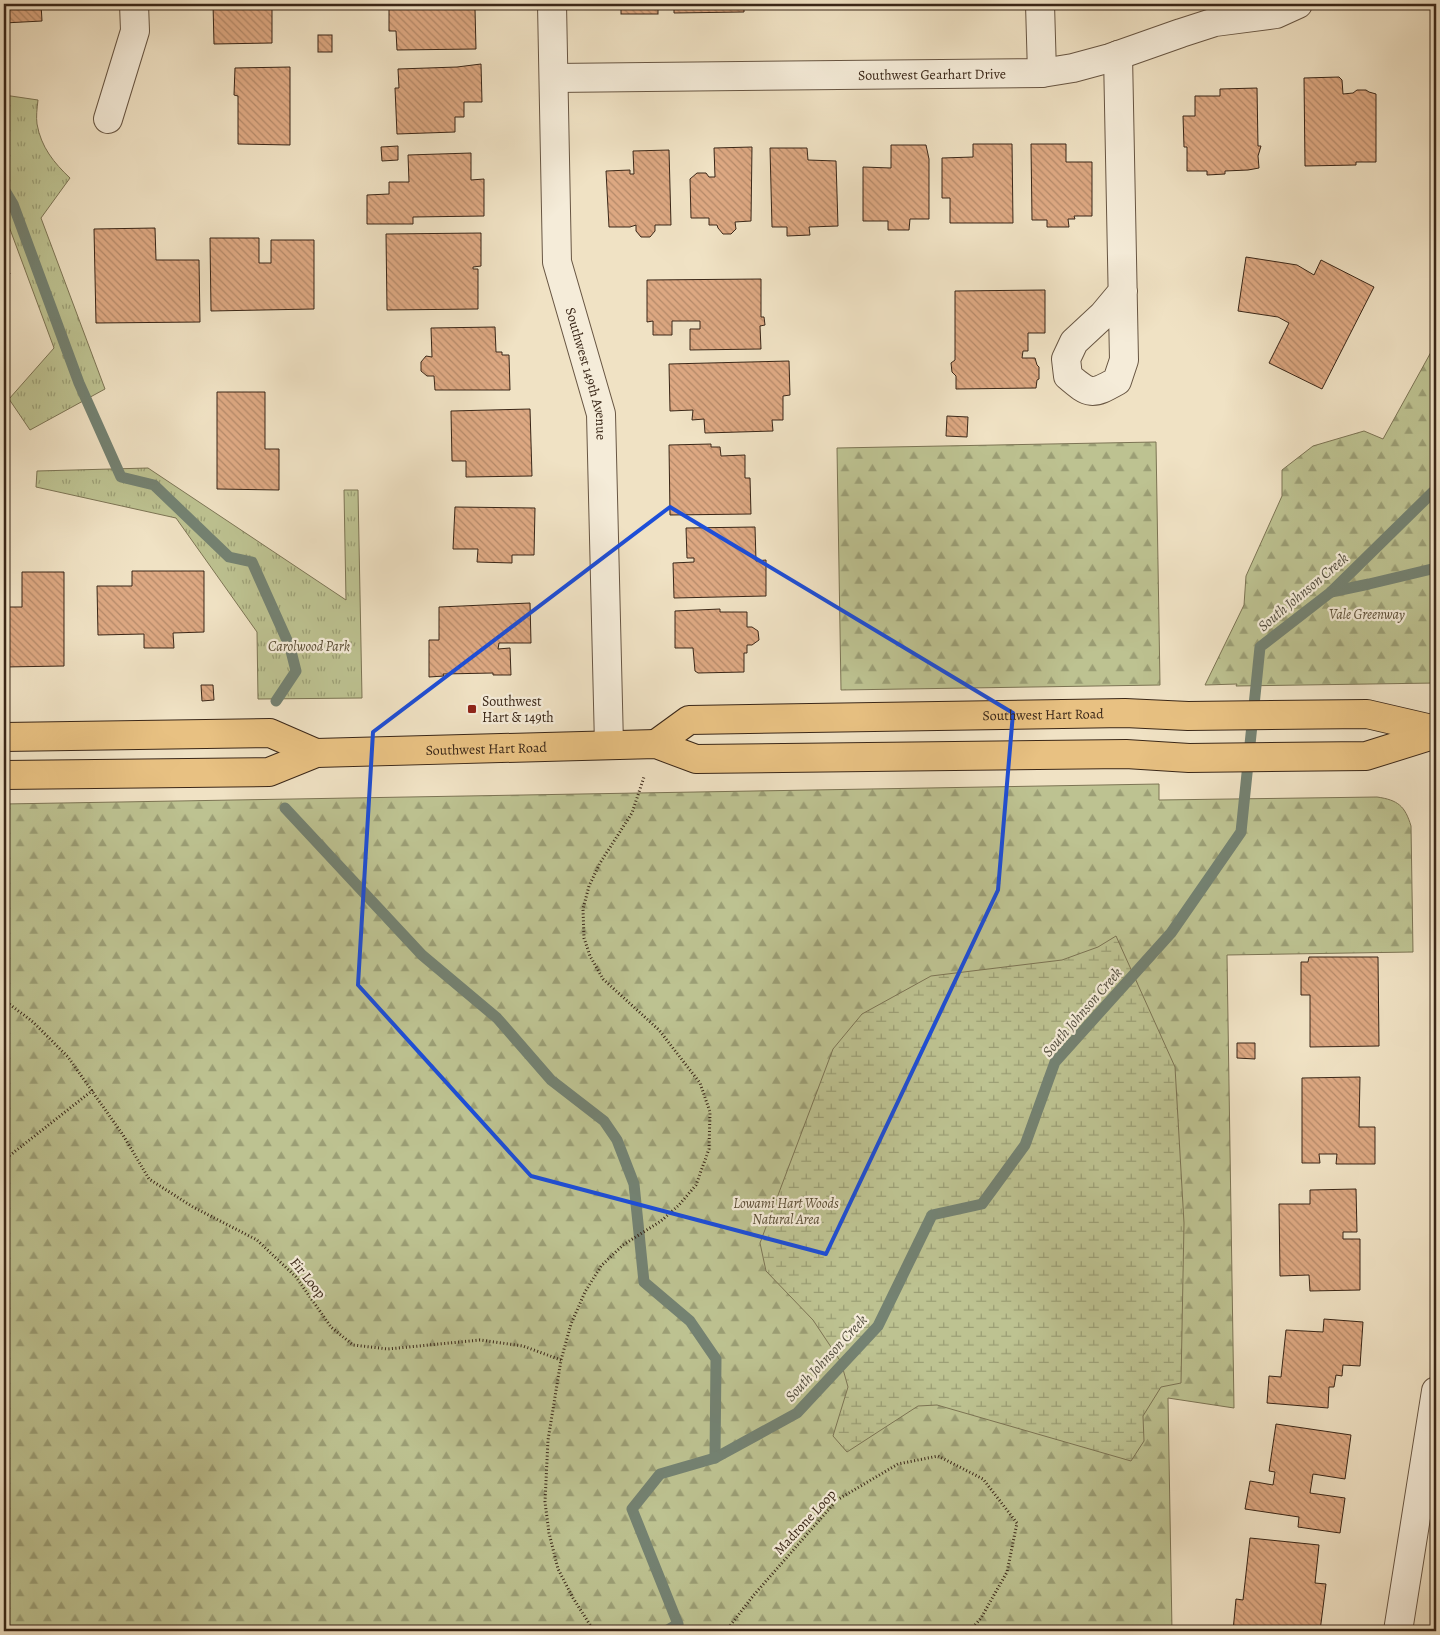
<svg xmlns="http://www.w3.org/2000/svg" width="1440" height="1635" font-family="Alegreya,serif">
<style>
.forest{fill:url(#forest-firs);stroke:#7c7454}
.wetland{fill:url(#wetland-marsh);stroke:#7c7454}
.park{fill:url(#park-tufts);stroke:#7c7454}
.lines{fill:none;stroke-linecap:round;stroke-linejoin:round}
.stream{stroke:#748272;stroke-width:11}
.building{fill:url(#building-back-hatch);stroke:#3a2718}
.minor-casing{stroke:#685643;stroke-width:30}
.major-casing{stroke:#3a2718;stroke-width:30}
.path{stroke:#3a2718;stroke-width:3;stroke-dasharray:1 2.5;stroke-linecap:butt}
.minor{stroke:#f5ecd9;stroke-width:28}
.major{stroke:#e8c182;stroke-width:28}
.marked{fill:none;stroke:#1d4ed8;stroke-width:4;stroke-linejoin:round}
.poi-dot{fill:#8f2418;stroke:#f5ecd9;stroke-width:2}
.labels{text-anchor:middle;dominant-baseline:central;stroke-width:4.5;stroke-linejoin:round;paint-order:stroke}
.street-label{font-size:14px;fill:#3a2718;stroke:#f5ecd9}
.park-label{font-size:14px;font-style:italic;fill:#5b4e36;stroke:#f5ecd9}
.poi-label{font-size:14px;fill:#3a2718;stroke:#f5ecd9;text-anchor:start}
.water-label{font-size:15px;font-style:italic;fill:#524d3e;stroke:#f5ecd9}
</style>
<defs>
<pattern id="forest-firs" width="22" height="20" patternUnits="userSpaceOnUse" patternTransform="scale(1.25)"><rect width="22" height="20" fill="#bdc291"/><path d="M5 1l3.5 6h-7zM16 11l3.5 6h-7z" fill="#9b9e75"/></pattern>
<pattern id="wetland-marsh" width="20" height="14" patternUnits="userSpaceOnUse" patternTransform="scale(1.25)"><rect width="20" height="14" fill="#bdc291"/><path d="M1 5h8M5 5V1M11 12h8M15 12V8" fill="none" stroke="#9b9e75"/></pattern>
<pattern id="park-tufts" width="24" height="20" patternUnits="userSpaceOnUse" patternTransform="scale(1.25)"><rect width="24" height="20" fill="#bdc291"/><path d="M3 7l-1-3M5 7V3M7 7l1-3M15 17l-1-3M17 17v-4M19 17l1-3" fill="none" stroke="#9b9e75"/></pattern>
<pattern id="building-back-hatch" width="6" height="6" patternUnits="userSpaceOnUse" patternTransform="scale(1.25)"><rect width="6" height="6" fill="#dda882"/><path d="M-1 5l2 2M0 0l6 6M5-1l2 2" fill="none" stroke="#b48969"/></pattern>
</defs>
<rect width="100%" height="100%" fill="#f0e2c4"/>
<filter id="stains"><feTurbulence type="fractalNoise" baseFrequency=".004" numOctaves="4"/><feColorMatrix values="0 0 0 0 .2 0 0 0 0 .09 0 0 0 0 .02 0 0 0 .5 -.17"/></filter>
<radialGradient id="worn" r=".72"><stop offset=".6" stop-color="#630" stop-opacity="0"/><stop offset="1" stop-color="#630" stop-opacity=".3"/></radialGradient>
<g class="forest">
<path d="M 1436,343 L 1436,683 L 1236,686 L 1237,684 L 1205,685 L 1244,605 L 1246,576 L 1282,496 L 1282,470 L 1313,446 L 1364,431 L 1383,439 Z"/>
<path d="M 1156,442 L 1160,685 L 841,690 L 837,448 Z"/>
<path d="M 1159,784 L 1159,800 L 1377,797 C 1398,800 1405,806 1411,826 L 1413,952 L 1227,955 L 1234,1408 L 1168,1398 L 1172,1631 L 4,1631 L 4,804 Z"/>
</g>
<path class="wetland" d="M 1116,936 L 1175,1067 L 1184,1223 L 1181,1383 L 1161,1387 L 1143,1416 L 1144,1441 L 1131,1461 L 937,1405 L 918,1406 L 847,1452 L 833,1436 L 848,1387 L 841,1362 L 813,1320 L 766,1271 L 760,1243 L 833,1049 L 862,1014 L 931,976 L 1062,960 L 1098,947 Z"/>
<g class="park">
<path d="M 4,95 L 38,100 C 37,108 36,117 37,124 C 41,147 54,163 70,178 L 41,218 L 105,389 L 30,430 L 9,399 L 54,348 L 4,213 Z"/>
<path d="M 148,468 L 346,600 L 344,490 L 358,490 L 362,698 L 258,699 L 257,632 L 176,518 L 36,487 L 37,471 Z"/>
</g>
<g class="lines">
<g class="stream">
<path d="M 4,189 L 13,204 L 79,383 L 121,477 L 154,485 L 229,557 L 252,562 L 290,647 L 296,671 L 276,701"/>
<path d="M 1331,592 L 1369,584 L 1436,568"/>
<path d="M 285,808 L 422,955 L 497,1018 L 551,1080 L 604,1121 L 617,1140 L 634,1184 L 644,1282 L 690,1321 L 716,1359 L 715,1458"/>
<path d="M 666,1631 L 678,1624 L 632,1509 L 660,1474 L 715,1458 L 797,1413 L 878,1326 L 932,1215 L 982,1204 L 1025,1145 L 1055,1062 L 1171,933 L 1241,832 L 1260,647 L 1331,592 L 1436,489"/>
</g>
</g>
<g class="building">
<path d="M 4,4 L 41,4 L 42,21 L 4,23 Z"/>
<path d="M 213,4 L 272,4 L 272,43 L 214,44 Z"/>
<path d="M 396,4 L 461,4 L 461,9 L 475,9 L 476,49 L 397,50 L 396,31 L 389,31 L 389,9 L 396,9 Z"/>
<rect x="621" y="4" width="37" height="10"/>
<path d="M 674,4 L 744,4 L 744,12 L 674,13 Z"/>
<path d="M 794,4 L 831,4 L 831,8 L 794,9 Z"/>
<path d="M 881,4 L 920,4 L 920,8 L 882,9 Z"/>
<rect x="938" y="4" width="36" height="2"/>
<rect x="318" y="35" width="14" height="17"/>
<path d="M 481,64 L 482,102 L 464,102 L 464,117 L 455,117 L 455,132 L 397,134 L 395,88 L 399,88 L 398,69 L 457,67 Z"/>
<path d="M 290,67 L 290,145 L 238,144 L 238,96 L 234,95 L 235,68 Z"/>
<path d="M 1339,77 L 1342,80 L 1343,94 L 1353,93 L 1357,90 L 1366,90 L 1369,92 L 1376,94 L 1376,162 L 1356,162 L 1356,165 L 1305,166 L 1304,78 Z"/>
<path d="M 1257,88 L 1258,146 L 1261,146 L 1258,156 L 1259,168 L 1248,170 L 1225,171 L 1225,174 L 1207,175 L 1207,171 L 1187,171 L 1187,147 L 1184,147 L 1183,116 L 1195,116 L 1195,96 L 1220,96 L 1220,89 Z"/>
<path d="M 973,144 L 1012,144 L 1013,223 L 950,223 L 950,198 L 942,198 L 942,158 L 973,157 Z"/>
<path d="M 1031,144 L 1066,144 L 1066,162 L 1092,162 L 1092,216 L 1074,216 L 1075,219 L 1068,219 L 1069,227 L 1047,227 L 1047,220 L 1032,220 Z"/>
<path d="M 891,145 L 926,145 L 929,159 L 929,219 L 910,219 L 909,230 L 888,230 L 888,221 L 863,221 L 863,167 L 891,168 Z"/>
<path d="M 398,146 L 398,160 L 382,161 L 381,147 Z"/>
<path d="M 752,147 L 751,221 L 735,222 L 736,229 L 731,234 L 723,234 L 718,228 L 717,225 L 709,225 L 709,218 L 691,218 L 690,179 L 697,173 L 706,173 L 709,177 L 715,177 L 714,148 Z"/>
<path d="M 770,148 L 807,148 L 808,160 L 836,161 L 838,226 L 809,227 L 810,235 L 787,236 L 787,227 L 772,227 Z"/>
<path d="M 669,150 L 671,225 L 655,225 L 655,231 L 650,237 L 641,237 L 636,231 L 636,225 L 630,227 L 609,227 L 606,171 L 630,170 L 630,174 L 634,174 L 633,151 Z"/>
<path d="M 471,153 L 471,180 L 484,179 L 484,216 L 413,217 L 413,224 L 367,224 L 367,195 L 389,194 L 389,182 L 409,182 L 408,155 Z"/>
<path d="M 155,228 L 156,260 L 199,260 L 200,322 L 96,323 L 94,229 Z"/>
<path d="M 481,233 L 481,266 L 473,267 L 473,269 L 478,269 L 478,309 L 387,310 L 386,234 Z"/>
<path d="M 210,238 L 259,238 L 259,263 L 271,263 L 271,240 L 314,240 L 314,309 L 211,311 Z"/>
<path d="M 1246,257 L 1297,265 L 1314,275 L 1321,260 L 1374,287 L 1322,389 L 1269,363 L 1289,323 L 1278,317 L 1238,311 Z"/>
<path d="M 4,258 L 10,274 L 4,276 Z"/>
<path d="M 761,279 L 761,317 L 764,317 L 765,325 L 760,326 L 761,349 L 690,350 L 690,329 L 700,329 L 700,321 L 672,321 L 672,335 L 653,335 L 653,321 L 647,322 L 647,280 Z"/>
<path d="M 1045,290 L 1045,333 L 1028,333 L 1028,351 L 1023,351 L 1022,358 L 1035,358 L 1037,365 L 1039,367 L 1039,379 L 1037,380 L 1036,388 L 956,389 L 956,376 L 952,372 L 951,363 L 955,360 L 955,291 Z"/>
<path d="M 495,327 L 496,352 L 502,352 L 502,355 L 509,355 L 510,390 L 435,390 L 434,376 L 427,376 L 421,371 L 421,362 L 426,356 L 432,357 L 431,328 Z"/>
<path d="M 789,361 L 790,395 L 783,396 L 783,420 L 772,420 L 773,431 L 705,433 L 704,419 L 692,420 L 693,410 L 670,411 L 669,364 Z"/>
<path d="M 217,392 L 265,392 L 265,449 L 279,449 L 279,490 L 217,489 Z"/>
<path d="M 530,409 L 532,476 L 466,477 L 466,461 L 452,461 L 451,411 Z"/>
<path d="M 947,416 L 968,417 L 967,437 L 946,436 Z"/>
<path d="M 711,444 L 711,447 L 720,447 L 721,456 L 745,455 L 745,478 L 750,478 L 751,514 L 670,515 L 669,445 Z"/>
<path d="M 455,507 L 535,508 L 534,555 L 512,555 L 512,563 L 477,562 L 478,549 L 453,549 Z"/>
<path d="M 755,527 L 756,561 L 766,560 L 766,596 L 674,598 L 673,563 L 694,562 L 694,558 L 687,558 L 686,528 Z"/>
<path d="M 132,571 L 204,571 L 204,632 L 173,633 L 174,648 L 144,648 L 144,634 L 98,635 L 97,586 L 132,586 Z"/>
<path d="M 22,572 L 64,572 L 64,666 L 4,667 L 4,607 L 22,607 Z"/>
<path d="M 530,603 L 531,643 L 499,643 L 498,649 L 510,648 L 511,675 L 493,675 L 493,673 L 443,674 L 444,676 L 429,677 L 429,640 L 439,640 L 439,607 Z"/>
<path d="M 720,609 L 720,612 L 747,612 L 747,627 L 752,627 L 758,631 L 759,640 L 752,645 L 747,645 L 747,653 L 744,653 L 744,672 L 698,673 L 695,671 L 693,648 L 675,648 L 675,611 Z"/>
<path d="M 201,685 L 213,685 L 214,700 L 202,701 Z"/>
<path d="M 1309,957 L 1378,957 L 1379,1046 L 1310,1047 L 1310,995 L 1301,995 L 1301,962 L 1308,962 Z"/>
<path d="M 1237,1043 L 1255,1043 L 1255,1059 L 1237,1058 Z"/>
<path d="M 1360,1077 L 1359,1127 L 1375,1127 L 1375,1164 L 1336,1164 L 1337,1154 L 1319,1154 L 1320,1163 L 1302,1163 L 1302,1078 Z"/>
<path d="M 1356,1189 L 1357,1232 L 1343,1232 L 1343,1239 L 1360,1239 L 1360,1290 L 1310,1291 L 1309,1275 L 1280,1276 L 1279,1204 L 1310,1204 L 1310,1190 Z"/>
<path d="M 1324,1319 L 1363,1322 L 1360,1366 L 1343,1365 L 1342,1376 L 1336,1375 L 1334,1387 L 1329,1387 L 1328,1408 L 1267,1403 L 1269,1376 L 1281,1377 L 1286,1330 L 1323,1332 Z"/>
<path d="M 1276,1424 L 1351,1435 L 1345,1479 L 1313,1474 L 1310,1493 L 1345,1498 L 1340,1533 L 1298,1527 L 1299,1517 L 1245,1509 L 1250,1481 L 1273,1485 L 1275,1472 L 1269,1471 Z"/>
<path d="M 1250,1538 L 1319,1545 L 1315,1583 L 1326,1584 L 1320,1631 L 1233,1631 L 1236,1599 L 1243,1600 Z"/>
</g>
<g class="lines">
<defs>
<g id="minor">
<path id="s1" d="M 552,4 L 557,262 L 601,414 L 609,745"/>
<path d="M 1040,4 L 1042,73"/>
<path d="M 1118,55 L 1124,360 L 1117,381 C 1092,395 1090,395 1068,376 L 1066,359 L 1074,342 L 1103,315 L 1123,291"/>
<path id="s2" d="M 554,78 L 1042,73 L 1073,68 L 1110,58 L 1181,33 L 1215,22 L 1276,14 L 1298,4"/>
<path d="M 108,119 L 135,31 L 134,4"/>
<path d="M 1398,1631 L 1436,1391"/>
</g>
<g id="major">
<path d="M 4,737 L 270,733 L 316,753"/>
<path id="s3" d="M 656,744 L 689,720 L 1125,713 L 1188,716 L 1367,714 L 1436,730"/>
<path id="s4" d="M 4,775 L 269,772 L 316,753 L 656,744 L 696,759 L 1126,754 L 1189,758 L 1366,756 L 1436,734"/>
</g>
</defs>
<use href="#minor" class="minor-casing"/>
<use href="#major" class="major-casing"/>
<g class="path">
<path d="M 4,1000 L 33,1022 L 68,1057 L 123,1135 L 149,1179 L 193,1207 L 257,1240 L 296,1277 L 331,1327 L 353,1345 L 388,1349 L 480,1340 L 523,1346 L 561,1360"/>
<path d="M 4,1160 L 93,1090"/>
<path d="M 594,1631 L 573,1598 L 558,1569 L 549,1533 L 545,1502 L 548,1440 L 561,1360 L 571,1324 L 585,1292 L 601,1266 L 623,1245 L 661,1221 L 679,1205 L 696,1185 L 709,1149 L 710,1112 L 700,1083 L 659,1030 L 603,979 L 590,956 L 584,938 L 583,909 L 589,886 L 600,863 L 632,813 L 644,777"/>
<path d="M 726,1631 L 753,1596 L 837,1500 L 898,1464 L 938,1456 L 983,1479 L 1017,1523 L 1007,1572 L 981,1618 L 970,1631"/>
</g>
<use href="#minor" class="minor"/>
<use href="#major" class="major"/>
</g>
<path class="marked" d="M 670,507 L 1013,713 L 998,890 L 826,1254 L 531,1176 L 358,985 L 373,732 Z"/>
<rect class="poi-dot" x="467" y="704" width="10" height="10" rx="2.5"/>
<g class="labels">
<g class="street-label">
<text stroke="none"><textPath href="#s2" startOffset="378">Southwest Gearhart Drive</textPath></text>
<text stroke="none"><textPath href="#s1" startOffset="374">Southwest 149th Avenue</textPath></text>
<text stroke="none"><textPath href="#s3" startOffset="395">Southwest Hart Road</textPath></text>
<text stroke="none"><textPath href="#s4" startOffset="486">Southwest Hart Road</textPath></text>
<text transform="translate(308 1278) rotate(51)">Fir Loop</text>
<text transform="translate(805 1522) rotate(-47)">Madrone Loop</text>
</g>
<g class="park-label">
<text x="1367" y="614">Vale Greenway</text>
<text x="309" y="646">Carolwood Park</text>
<text x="786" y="1203">Lowami Hart Woods<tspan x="786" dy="16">Natural Area</tspan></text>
</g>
<g class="poi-label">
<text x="482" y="701">Southwest<tspan x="482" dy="16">Hart &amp; 149th</tspan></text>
</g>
<g class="water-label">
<text transform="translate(1303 592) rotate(-40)">South Johnson Creek</text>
<text transform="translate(1082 1012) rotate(-49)">South Johnson Creek</text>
<text transform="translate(826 1358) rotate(-47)">South Johnson Creek</text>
</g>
</g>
<rect width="1440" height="1635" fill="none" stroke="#f0e2c4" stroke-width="20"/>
<rect x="5" y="5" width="1430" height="1625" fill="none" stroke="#3a2718" stroke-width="2.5"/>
<rect x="10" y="10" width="1420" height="1615" fill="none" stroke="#3a2718"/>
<rect width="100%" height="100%" filter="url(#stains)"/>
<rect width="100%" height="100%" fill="url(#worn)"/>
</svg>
